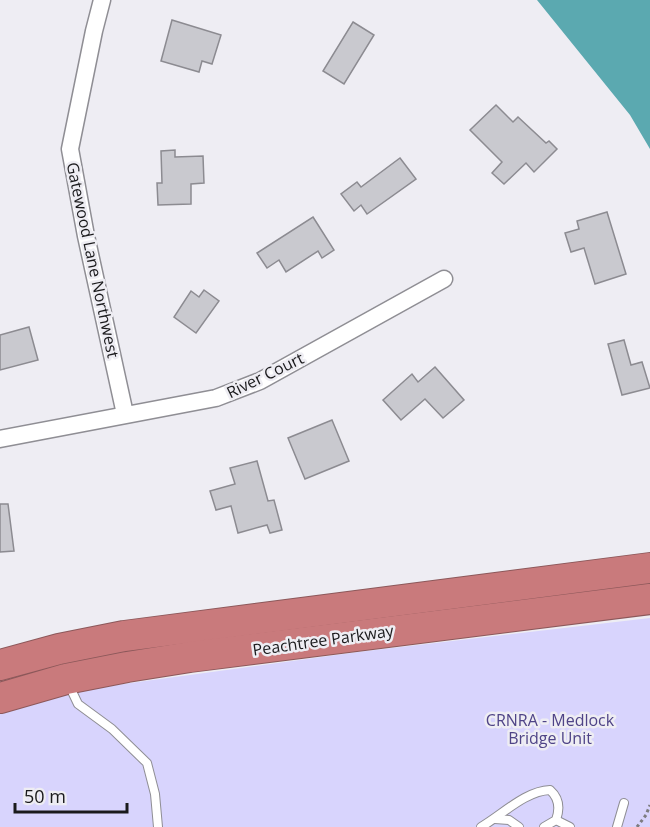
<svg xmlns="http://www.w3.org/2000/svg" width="650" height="827" font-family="'Open Sans',sans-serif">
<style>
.green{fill:#d8d4fd}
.water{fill:#5ba9b0}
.building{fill:#c9c9cf;stroke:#8c8b91;stroke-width:1.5}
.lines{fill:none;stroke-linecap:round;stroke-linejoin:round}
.lane-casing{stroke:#8f8e94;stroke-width:10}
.street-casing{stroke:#8f8e94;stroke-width:19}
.highway-casing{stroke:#8c585a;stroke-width:32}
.path{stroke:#7d7c80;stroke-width:3;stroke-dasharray:3 3;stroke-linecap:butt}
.lane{stroke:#fff;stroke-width:8}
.street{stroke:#fff;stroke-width:16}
.highway{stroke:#c97a7c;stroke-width:30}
.labels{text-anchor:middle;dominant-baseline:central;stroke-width:5;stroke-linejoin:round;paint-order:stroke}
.street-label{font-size:16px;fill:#1a1a1c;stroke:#eeedf3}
.park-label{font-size:16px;fill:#4f4487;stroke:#eeedf3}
</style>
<rect width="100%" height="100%" fill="#eeedf3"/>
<path class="green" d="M 650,618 L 650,827 L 0,827 L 0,713 L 64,692 L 358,652 Z"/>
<path class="water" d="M 537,0 L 650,0 L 650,149 L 630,115 Z"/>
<g class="building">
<path d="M 172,20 L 221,35 L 212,64 L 202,61 L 199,72 L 161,61 Z"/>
<path d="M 353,22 L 374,35 L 344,84 L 323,71 Z"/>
<path d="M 496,105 L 513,122 L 518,117 L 546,143 L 549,141 L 557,149 L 534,172 L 526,163 L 504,184 L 492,173 L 502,162 L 470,130 Z"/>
<path d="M 175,150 L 175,157 L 203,156 L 204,183 L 191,184 L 191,204 L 158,205 L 157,183 L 162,183 L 161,151 Z"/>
<path d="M 400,158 L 416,179 L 367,214 L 361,205 L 354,211 L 341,194 L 357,182 L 361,187 Z"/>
<path d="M 607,212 L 626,274 L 595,284 L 584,248 L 571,252 L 565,233 L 579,229 L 577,221 Z"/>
<path d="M 313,217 L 334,250 L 322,258 L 318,251 L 286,272 L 279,260 L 267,268 L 257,253 Z"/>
<path d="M 204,290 L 219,301 L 196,333 L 174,317 L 191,291 L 199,297 Z"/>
<path d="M 29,327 L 38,360 L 0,370 L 0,335 Z"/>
<path d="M 624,340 L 631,365 L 642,362 L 650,388 L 622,395 L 608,344 Z"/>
<path d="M 435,367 L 464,400 L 443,418 L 425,399 L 401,420 L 383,400 L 412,374 L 418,382 Z"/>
<path d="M 332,420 L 349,461 L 305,479 L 288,438 Z"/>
<path d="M 257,461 L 268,501 L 274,500 L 282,530 L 270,533 L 267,525 L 238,533 L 231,506 L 216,510 L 210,491 L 235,484 L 230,468 Z"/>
<path d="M 0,504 L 8,504 L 14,551 L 0,552 Z"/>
</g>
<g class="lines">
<defs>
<g id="lane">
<path d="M 68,683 L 78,704 L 112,729 L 147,763 L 155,794 L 158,827"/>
<path d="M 495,819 L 509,820 L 519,827"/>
<path d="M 556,820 L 570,827"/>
<path d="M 481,827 C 502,815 525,791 550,790 C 559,798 560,809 556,820 L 544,827"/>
<path d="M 617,827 L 624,803"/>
</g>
<g id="street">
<path d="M 102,0 L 94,31 L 70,149 L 86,236 L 125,414"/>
<path d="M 0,439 L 216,398 L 260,381 L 444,279"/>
</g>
<g id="highway">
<path d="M 0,665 L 59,649 L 124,636 L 650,568"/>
<path d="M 0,698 L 66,679 L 127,667 L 190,657 L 650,599"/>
</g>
</defs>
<use href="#lane" class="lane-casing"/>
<use href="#street" class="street-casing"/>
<use href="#highway" class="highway-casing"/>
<path class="path" d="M 637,827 L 646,815 L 650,805"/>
<use href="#lane" class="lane"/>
<use href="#street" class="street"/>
<use href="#highway" class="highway"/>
</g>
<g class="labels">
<g class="street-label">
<text transform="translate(93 260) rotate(78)">Gatewood Lane Northwest</text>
<text transform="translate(265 375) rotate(-26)">River Court</text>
<text transform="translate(323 640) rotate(-8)">Peachtree Parkway</text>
</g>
<g class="park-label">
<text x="550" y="720">CRNRA - Medlock<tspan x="550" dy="18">Bridge Unit</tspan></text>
</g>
</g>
<path d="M15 803v9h112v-9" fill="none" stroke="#1a1a1c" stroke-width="3"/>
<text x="24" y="803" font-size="18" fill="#1a1a1c" stroke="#eeedf3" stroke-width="4.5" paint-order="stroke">50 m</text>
</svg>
